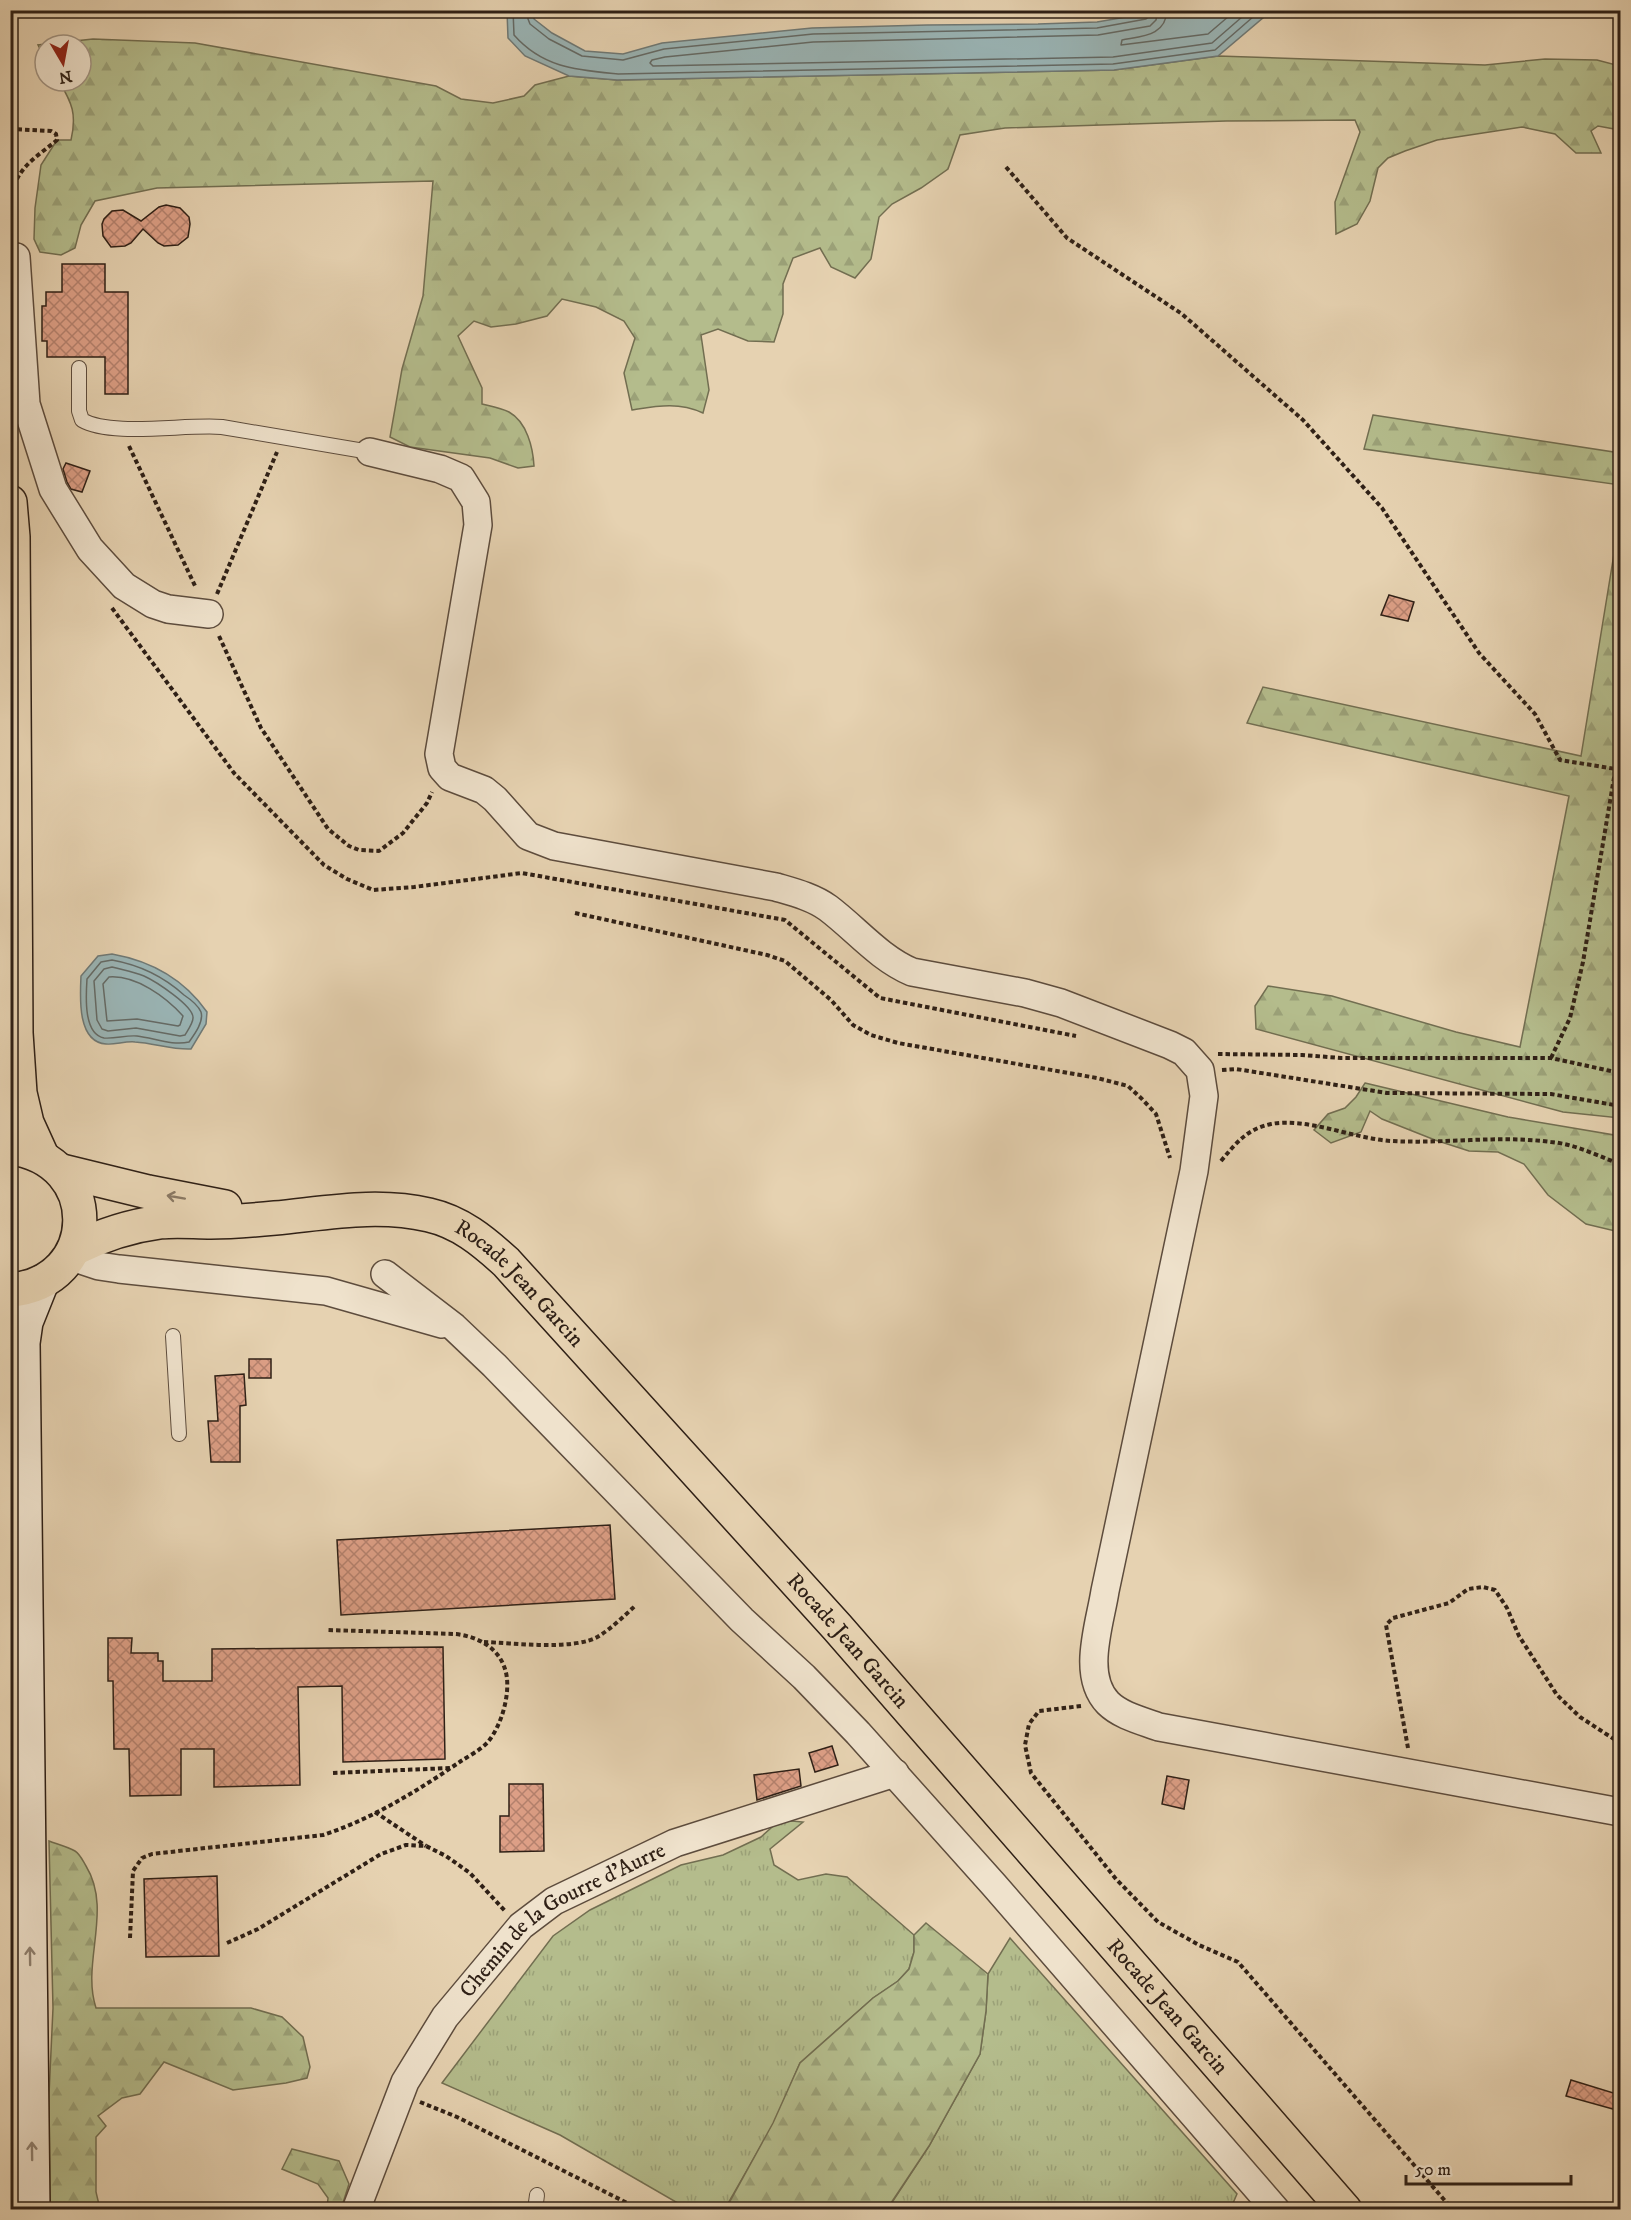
<svg xmlns="http://www.w3.org/2000/svg" width="1631" height="2220" font-family="'IM FELL DW Pica',serif">
<style>
.grass{fill:url(#grass-tufts);stroke:#726e51;stroke-width:1.5}
.forest{fill:url(#forest-firs);stroke:#726e51;stroke-width:1.5}
.water{fill:#9ab5b6;stroke:#6f7976;stroke-width:1.5}
.lines{fill:none;stroke-linecap:round;stroke-linejoin:round}
.shore{stroke:#646a66;stroke-width:1.5}
.building{fill:url(#building-cross-hatch);stroke:#2f2016;stroke-width:1.5}
.lane-casing{stroke:#5d4c3d;stroke-width:16}
.street-casing{stroke:#5d4c3d;stroke-width:30}
.secondary-casing{stroke:#2f2016;stroke-width:36}
.primary-casing{stroke:#2f2016;stroke-width:36}
.path{stroke:#2f2016;stroke-width:4;stroke-dasharray:4.5 3;stroke-linecap:butt}
.lane{stroke:#efe2cc;stroke-width:14}
.street{stroke:#efe2cc;stroke-width:27}
.secondary{stroke:#efe2cc;stroke-width:33}
.primary{stroke:#e6d2b1;stroke-width:33}
.oneway{stroke:#8a7964}
.oneway2{stroke:#8f8171}
.labels{text-anchor:middle;dominant-baseline:central;stroke-width:6;stroke-linejoin:round;paint-order:stroke}
.street-label{font-size:22px;fill:#2f2016;stroke:#efe2cc}
</style>
<defs>
<pattern id="grass-tufts" width="24" height="20" patternUnits="userSpaceOnUse" patternTransform="scale(1.5)"><rect width="24" height="20" fill="#b4bc8c"/><path d="M3 7l-1-3M5 7V3M7 7l1-3M15 17l-1-3M17 17v-4M19 17l1-3" fill="none" stroke="#9ba178"/></pattern>
<pattern id="forest-firs" width="22" height="20" patternUnits="userSpaceOnUse" patternTransform="scale(1.5)"><rect width="22" height="20" fill="#b4bc8c"/><path d="M5 1l3.5 6h-7zM16 11l3.5 6h-7z" fill="#9ba178"/></pattern>
<pattern id="building-cross-hatch" width="8" height="8" patternUnits="userSpaceOnUse" patternTransform="scale(1.5)"><rect width="8" height="8" fill="#dd9f86"/><path d="M0 0l8 8M0 8l8-8" fill="none" stroke="#b4816d"/></pattern>
</defs>
<rect width="100%" height="100%" fill="#e6d2b1"/>
<filter id="stains"><feTurbulence type="fractalNoise" baseFrequency=".00333" numOctaves="4"/><feColorMatrix values="0 0 0 0 .2 0 0 0 0 .09 0 0 0 0 .02 0 0 0 .5 -.17"/></filter>
<radialGradient id="worn" r=".72"><stop offset=".6" stop-color="#630" stop-opacity="0"/><stop offset="1" stop-color="#630" stop-opacity=".3"/></radialGradient>
<g class="grass">
<path d="M 780,1820 L 803,1822 L 770,1849 L 774,1865 L 798,1880 L 826,1874 L 847,1877 L 914,1935 L 914,1952 L 909,1969 L 898,1981 L 873,1998 L 800,2063 L 774,2123 L 727,2205 L 718,2209 L 688,2209 L 560,2135 L 442,2083 L 553,1936 L 590,1910 L 681,1865 L 723,1855 L 761,1837 Z"/>
<path d="M 1010,1938 L 1237,2194 L 1230,2210 L 887,2210 L 929,2146 L 980,2054 L 986,2011 L 988,1974 Z"/>
</g>
<g class="forest">
<path d="M 93,39 L 195,43 L 436,86 L 461,99 L 493,103 L 524,96 L 535,85 L 569,76 L 617,80 L 1114,70 L 1218,56 L 1485,65 L 1545,59 L 1597,60 L 1620,66 L 1620,130 L 1598,126 L 1591,131 L 1601,153 L 1576,153 L 1555,134 L 1522,127 L 1437,140 L 1405,151 L 1388,158 L 1378,168 L 1370,201 L 1357,224 L 1336,234 L 1335,202 L 1360,132 L 1355,120 L 1226,121 L 1005,128 L 960,135 L 948,169 L 921,188 L 892,204 L 879,217 L 871,259 L 855,278 L 831,267 L 820,248 L 793,258 L 783,284 L 783,314 L 774,342 L 748,341 L 718,329 L 701,335 L 709,390 L 703,413 C 678,402 658,406 632,410 L 624,373 L 635,338 L 624,321 L 596,307 L 562,299 L 547,316 L 516,324 L 491,327 L 474,321 L 458,336 L 482,388 L 482,404 C 490,406 501,408 509,412 C 527,422 533,448 534,466 L 518,468 L 490,458 L 410,447 L 390,437 L 402,369 L 423,296 L 433,181 L 157,188 L 95,201 L 81,225 L 75,248 L 61,255 L 40,252 L 34,239 L 35,208 L 41,165 L 57,140 L 71,140 C 77,114 72,103 59,81 L 81,81 L 81,45 L 45,45 L 45,59 L 38,45 Z"/>
<path d="M 1373,415 L 1620,453 L 1620,485 L 1364,449 Z"/>
<path d="M 1620,517 L 1620,1118 L 1563,1112 L 1256,1029 L 1255,1006 L 1268,986 L 1332,996 L 1456,1032 L 1520,1047 L 1569,796 L 1247,723 L 1263,687 L 1581,756 Z"/>
<path d="M 1365,1083 L 1508,1117 L 1620,1136 L 1620,1225 L 1615,1231 L 1586,1224 L 1548,1195 L 1524,1164 L 1498,1152 L 1469,1151 L 1435,1140 L 1382,1119 L 1370,1111 L 1361,1132 L 1331,1143 L 1314,1130 L 1328,1114 L 1345,1108 L 1356,1097 Z"/>
<path d="M 49,1841 C 57,1844 68,1847 75,1851 C 80,1854 83,1861 86,1866 C 113,1910 81,1963 96,2008 L 251,2008 L 282,2017 L 303,2037 L 310,2067 L 307,2078 L 286,2083 L 233,2090 L 164,2062 L 140,2094 L 122,2098 L 98,2116 L 106,2126 L 96,2137 L 96,2192 L 100,2209 L 50,2209 L 49,2095 L 53,2008 Z"/>
<path d="M 926,1923 L 988,1974 L 986,2011 L 980,2054 L 929,2146 L 887,2209 L 718,2209 L 728,2205 L 773,2123 L 800,2063 L 873,1998 L 898,1981 L 909,1969 L 914,1952 L 914,1935 Z"/>
<path d="M 292,2149 L 339,2161 L 349,2184 L 341,2209 L 327,2209 L 328,2198 L 318,2184 L 282,2169 Z"/>
</g>
<g class="water">
<path d="M 507,11 L 534,11 L 534,19 L 552,33 L 585,51 L 623,54 L 662,43 L 812,28 L 927,25 L 1038,24 L 1097,22 L 1161,11 L 1271,11 L 1218,56 L 1114,70 L 617,80 L 569,76 L 525,56 L 508,38 Z"/>
<path d="M 112,954 C 151,961 184,979 207,1012 L 206,1024 L 191,1049 C 172,1050 154,1043 135,1042 C 125,1041 115,1045 106,1044 C 77,1042 80,997 81,976 L 98,956 Z"/>
</g>
<g class="lines">
<g class="shore">
<path d="M 513,10 L 514,35 C 543,68 577,70 618,74 L 1113,64 L 1215,50 L 1261,10"/>
<path d="M 528,10 L 528,19 L 530,24 L 549,39 L 582,56 L 623,60 L 664,49 L 813,34 L 1097,28 L 1146,19 L 1150,16 L 1151,10"/>
<path d="M 1158,10 L 1156,20 L 1150,26 L 1098,35 L 813,42 L 665,57 L 652,60 L 650,63 L 653,66 L 1113,57 L 1212,43 L 1250,10"/>
<path d="M 1167,10 C 1166,36 1142,36 1122,40 L 1121,45 L 1208,34 L 1236,10"/>
<path d="M 112,960 C 140,965 163,976 184,995 C 190,999 198,1005 201,1012 C 204,1022 194,1035 189,1042 C 173,1046 154,1038 137,1036 C 126,1035 115,1039 104,1038 C 83,1034 86,995 87,979 L 101,962 Z"/>
<path d="M 112,967 C 123,970 134,972 144,976 C 155,981 194,1006 193,1018 C 193,1023 188,1030 185,1035 L 180,1036 L 136,1028 L 108,1031 L 102,1029 L 97,1020 L 94,981 L 104,969 Z"/>
<path d="M 109,977 C 136,975 166,997 183,1016 L 180,1025 L 178,1026 L 137,1019 L 107,1021 L 103,984 Z"/>
</g>
</g>
<g class="building">
<path d="M 166,205 L 180,208 L 189,217 L 190,224 L 188,237 L 178,245 L 164,246 L 158,243 L 143,229 L 131,243 L 125,246 L 111,247 L 103,236 L 102,224 L 104,219 L 112,211 L 123,210 L 141,221 L 159,207 Z"/>
<path d="M 62,264 L 105,264 L 105,292 L 128,292 L 128,394 L 105,394 L 105,357 L 47,357 L 47,341 L 42,341 L 42,306 L 46,306 L 46,292 L 62,292 Z"/>
<path d="M 66,463 L 90,471 L 82,492 L 71,489 L 67,482 L 63,469 Z"/>
<path d="M 1389,595 L 1414,602 L 1408,621 L 1381,615 Z"/>
<rect x="249" y="1359" width="22" height="19"/>
<path d="M 244,1374 L 246,1405 L 240,1406 L 240,1462 L 211,1462 L 208,1421 L 218,1421 L 215,1376 Z"/>
<path d="M 610,1525 L 615,1599 L 341,1615 L 337,1540 Z"/>
<path d="M 108,1638 L 132,1638 L 131,1653 L 158,1653 L 158,1661 L 163,1661 L 163,1681 L 212,1681 L 212,1649 L 443,1647 L 445,1759 L 343,1762 L 342,1686 L 298,1687 L 300,1785 L 214,1787 L 214,1749 L 181,1749 L 181,1795 L 130,1796 L 129,1749 L 114,1749 L 113,1681 L 108,1681 Z"/>
<path d="M 832,1746 L 838,1765 L 815,1772 L 809,1753 Z"/>
<path d="M 799,1769 L 801,1786 L 757,1800 L 754,1775 Z"/>
<path d="M 1167,1776 L 1189,1780 L 1184,1809 L 1162,1804 Z"/>
<path d="M 509,1784 L 543,1784 L 544,1851 L 500,1852 L 500,1816 L 509,1816 Z"/>
<path d="M 217,1876 L 219,1956 L 146,1957 L 144,1879 Z"/>
<path d="M 1571,2080 L 1620,2095 L 1620,2111 L 1566,2096 Z"/>
</g>
<g class="lines">
<defs>
<g id="lane">
<path d="M 79,368 L 79,411 L 82,420 C 111,437 185,424 222,427 L 370,452"/>
<path d="M 173,1336 L 179,1434"/>
<path d="M 535,2210 L 537,2195"/>
</g>
<g id="street">
<path d="M 16,257 L 26,404 L 53,489 L 90,549 L 124,586 L 153,604 L 168,609 L 209,614"/>
<path d="M 370,452 L 440,469 L 461,478 L 476,502 L 478,525 L 439,754 L 442,768 L 450,777 L 484,790 L 495,799 L 528,836 L 554,846 L 776,887 C 793,892 813,897 828,908 C 856,929 879,958 912,972 L 1025,993 L 1061,1003 L 1170,1045 L 1184,1052 L 1200,1070 L 1204,1096 L 1194,1171 L 1105,1591 C 1100,1624 1081,1675 1108,1703 C 1121,1716 1143,1721 1159,1727 L 1620,1812"/>
<path d="M 69,1256 L 99,1266 L 119,1269 L 326,1291 L 442,1324"/>
<path d="M 385,1274 L 454,1327 L 494,1365 L 742,1620 L 804,1677 L 858,1733 L 994,1885 L 1276,2210"/>
<path id="s1" d="M 356,2210 L 405,2082 L 445,2017 L 521,1926 L 554,1901 L 675,1843 L 895,1773"/>
</g>
<path id="secondary" d="M 33,2210 L 23,1343 L 26,1322 L 42,1282"/>
<g id="primary">
<path d="M 10,502 L 13,537 L 16,1033 L 20,1093 L 27,1123 L 42,1156"/>
<path d="M 10,1148 C 105,1160 101,1283 10,1290"/>
<path d="M 62,1171 L 148,1192 L 225,1207"/>
<path id="s2" d="M 74,1249 C 102,1235 129,1226 160,1222 C 177,1220 194,1222 211,1222 C 232,1222 254,1220 275,1218 C 327,1213 377,1203 429,1215 C 460,1222 483,1241 506,1262 L 837,1627 L 1345,2210"/>
</g>
</defs>
<use href="#lane" class="lane-casing"/>
<use href="#street" class="street-casing"/>
<use href="#secondary" class="secondary-casing"/>
<use href="#primary" class="primary-casing"/>
<g class="path">
<path d="M 10,129 L 51,131 L 56,134 L 57,140 C 42,153 22,164 15,184 L 16,234"/>
<path d="M 1006,167 L 1067,238 L 1182,314 L 1303,420 L 1382,508 L 1479,653 L 1535,714 L 1560,760 L 1616,769"/>
<path d="M 129,446 L 196,588"/>
<path d="M 217,594 L 277,452"/>
<path d="M 112,608 L 234,773 L 324,865 L 347,879 L 373,890 L 414,887 L 522,873 L 785,920 L 880,998 L 1076,1036"/>
<path d="M 219,636 L 261,728 L 328,829 L 349,846 L 359,850 L 379,851 L 403,833 L 427,803 L 432,792"/>
<path d="M 575,913 L 767,955 L 785,961 L 831,1000 L 853,1025 L 871,1035 L 898,1043 L 1097,1078 L 1128,1086 L 1142,1099 L 1156,1114 L 1170,1158"/>
<path d="M 1218,1054 L 1302,1055 L 1341,1058 L 1551,1058 L 1620,1073"/>
<path d="M 1551,1058 L 1570,1018 L 1583,962 L 1620,742"/>
<path d="M 1222,1070 L 1236,1069 L 1387,1093 L 1551,1094 L 1620,1106"/>
<path d="M 1221,1161 C 1236,1143 1247,1129 1271,1124 C 1307,1117 1354,1139 1392,1141 C 1445,1144 1498,1135 1551,1142 C 1575,1144 1598,1156 1620,1164"/>
<path d="M 484,1642 C 513,1643 575,1651 599,1636 C 612,1628 624,1616 635,1606"/>
<path d="M 1081,1706 L 1039,1711 L 1029,1724 L 1025,1745 L 1031,1773 L 1116,1879 L 1158,1922 L 1199,1945 L 1238,1962 L 1453,2210"/>
<path d="M 1408,1748 L 1386,1625 L 1393,1618 L 1449,1603 L 1468,1589 L 1483,1587 L 1495,1590 L 1507,1608 L 1519,1636 L 1557,1695 L 1580,1717 L 1620,1743"/>
<path d="M 333,1773 L 450,1768"/>
<path d="M 375,1812 L 426,1846"/>
<path d="M 130,1938 L 133,1871 L 142,1858 L 152,1854 L 323,1835 C 372,1819 419,1790 461,1761 C 469,1756 480,1750 487,1743 C 502,1726 512,1690 505,1669 C 498,1647 478,1637 456,1634 L 328,1630"/>
<path d="M 227,1943 L 258,1929 L 381,1854 L 406,1845 L 426,1846 L 446,1856 L 470,1873 L 505,1911"/>
<path d="M 420,2102 L 457,2117 L 641,2210"/>
</g>
<use href="#lane" class="lane"/>
<use href="#street" class="street"/>
<use href="#secondary" class="secondary"/>
<use href="#primary" class="primary"/>
</g>
<defs><path id="oneway-shaft" d="M-6 0H5M1.5-3L5.5 0L1.5 3" fill="none" stroke-width="1.6" stroke-linecap="round" stroke-linejoin="round" transform="scale(1.5)"/></defs>
<use class="oneway" href="#oneway-shaft" transform="translate(176 1197) rotate(-170)"/>
<g class="oneway2">
<use href="#oneway-shaft" transform="translate(30 1956) rotate(-91)"/>
<use href="#oneway-shaft" transform="translate(32 2151) rotate(-91)"/>
</g>
<g class="labels">
<g class="street-label">
<text stroke="none"><textPath href="#s2" startOffset="476">Rocade Jean Garcin</textPath></text>
<text stroke="none"><textPath href="#s2" startOffset="962">Rocade Jean Garcin</textPath></text>
<text stroke="none"><textPath href="#s1" startOffset="369">Chemin de la Gourre d'Aurre</textPath></text>
<text stroke="none"><textPath href="#s2" startOffset="1448">Rocade Jean Garcin</textPath></text>
</g>
</g>
<rect width="1631" height="2220" fill="none" stroke="#e6d2b1" stroke-width="36"/>
<rect x="12" y="12" width="1607" height="2196" fill="none" stroke="#2f2016" stroke-width="3"/>
<rect x="18" y="18" width="1595" height="2184" fill="none" stroke="#2f2016" stroke-width="1.5"/>
<g transform="translate(63 63) rotate(170)"><circle r="28" fill="#efe2cc" stroke="#a29483" stroke-width="1.5"/>
<path d="M0-4.5L10 22L0 15L-10 22Z" fill="#8f2418"/>
<text y="-9" font-size="16" font-weight="bold" text-anchor="middle" fill="#2f2016">N</text>
</g>
<path d="M1406 2175v9h165v-9" fill="none" stroke="#2f2016" stroke-width="3"/>
<text x="1415" y="2175" font-size="18" fill="#2f2016" stroke="#efe2cc" stroke-width="4.5" paint-order="stroke">50 m</text>
<rect width="100%" height="100%" filter="url(#stains)"/>
<rect width="100%" height="100%" fill="url(#worn)"/>
</svg>
